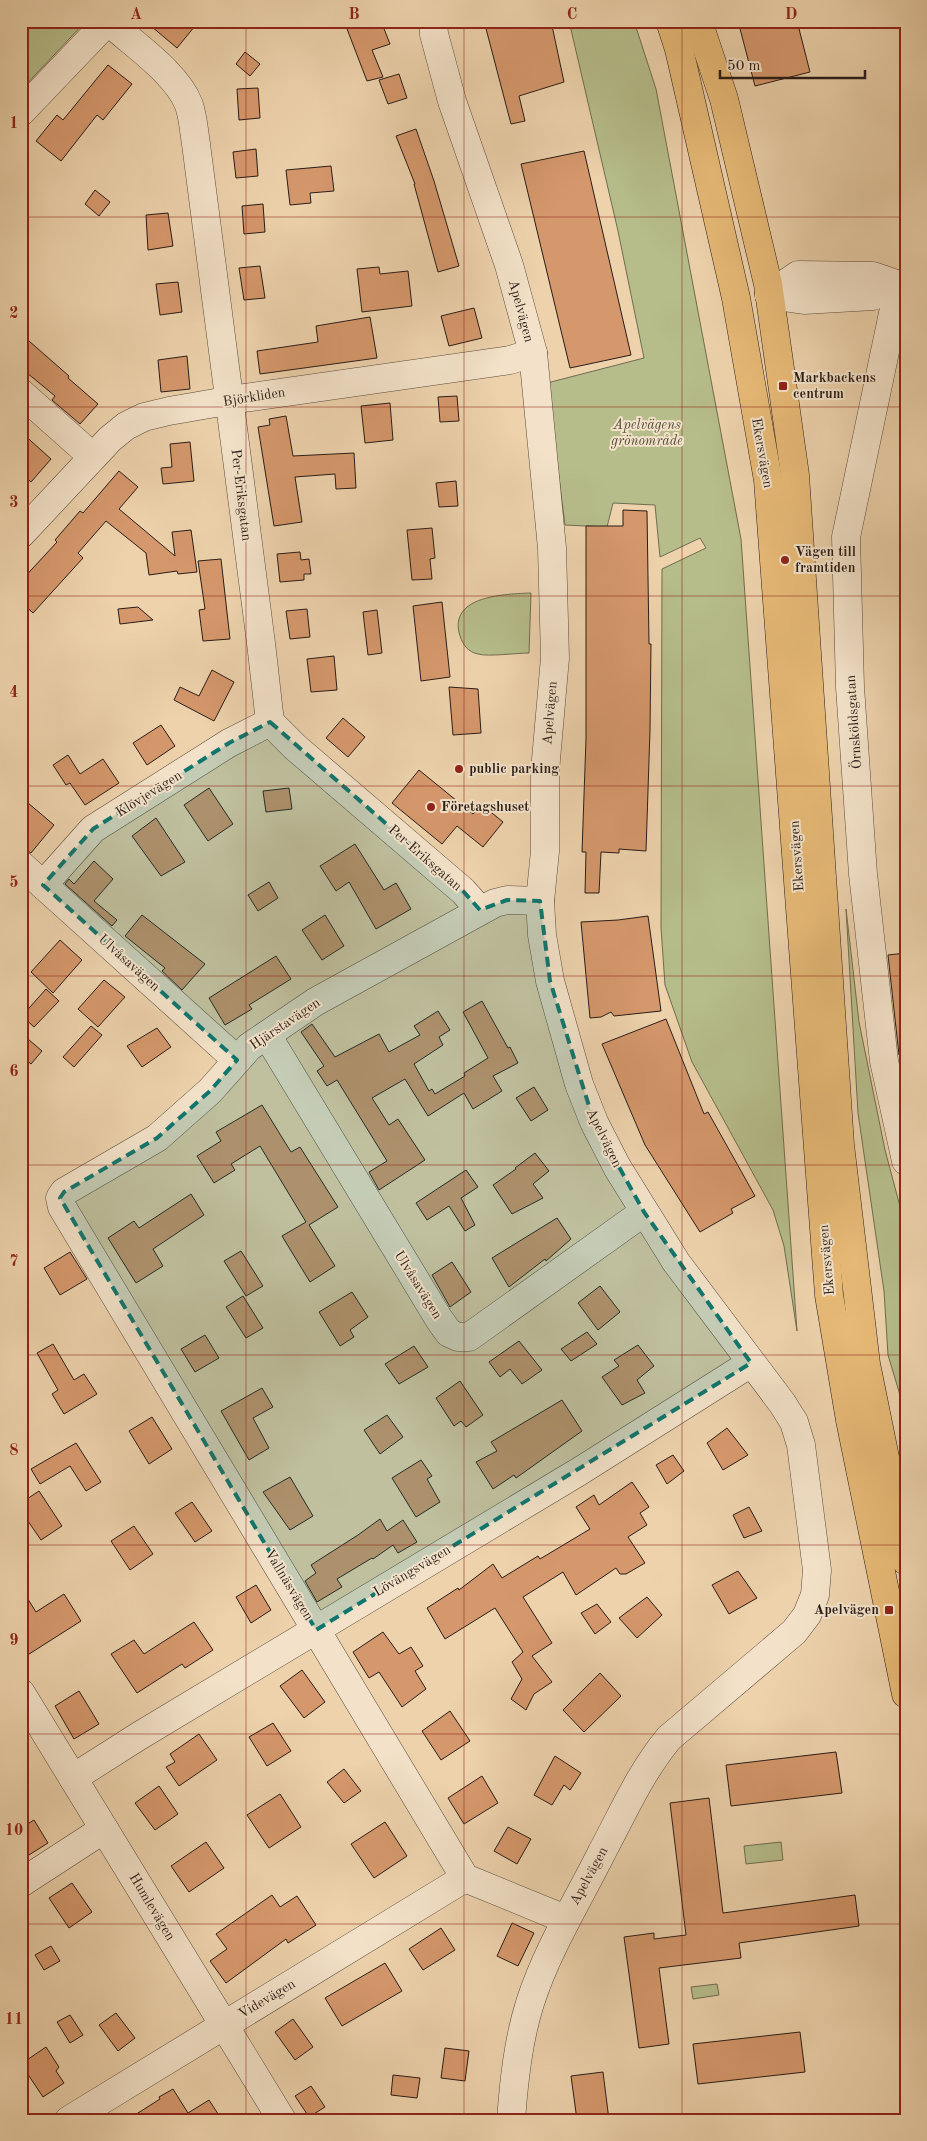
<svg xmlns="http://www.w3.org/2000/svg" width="927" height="2141" font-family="'Old Standard TT',serif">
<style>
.green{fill:#b6bd8b;stroke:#706c51}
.building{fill:#d5986c;stroke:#291c17}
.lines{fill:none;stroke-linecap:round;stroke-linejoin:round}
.minor-casing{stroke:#5a4a3c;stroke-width:29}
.major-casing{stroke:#291c17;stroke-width:29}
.minor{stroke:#f3e2c9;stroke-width:28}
.major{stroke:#e6b976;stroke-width:28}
.marked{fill:#0f766e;fill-opacity:0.2;stroke:#0f766e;stroke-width:4;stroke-dasharray:10 6;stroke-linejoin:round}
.grid{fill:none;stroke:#8f2418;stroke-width:1;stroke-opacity:0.55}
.poi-dot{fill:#8f2418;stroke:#f3e2c9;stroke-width:2}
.labels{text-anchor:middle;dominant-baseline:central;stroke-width:4;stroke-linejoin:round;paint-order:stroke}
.street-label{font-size:14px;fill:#291c17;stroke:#f3e2c9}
.poi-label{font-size:14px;font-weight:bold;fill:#291c17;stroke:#f3e2c9;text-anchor:start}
.park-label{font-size:14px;font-style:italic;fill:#534c3a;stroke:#f3e2c9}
.neatline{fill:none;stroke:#8f2418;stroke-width:2}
.grid-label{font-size:16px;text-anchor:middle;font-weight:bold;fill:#8f2418}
</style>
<rect width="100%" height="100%" fill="#edd2ac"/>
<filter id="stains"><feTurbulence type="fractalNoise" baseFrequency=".004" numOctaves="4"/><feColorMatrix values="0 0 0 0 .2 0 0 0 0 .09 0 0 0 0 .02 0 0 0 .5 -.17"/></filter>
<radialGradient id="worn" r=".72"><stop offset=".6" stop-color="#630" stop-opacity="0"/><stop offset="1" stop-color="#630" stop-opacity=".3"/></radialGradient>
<g class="green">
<path d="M 21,21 L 86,21 L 21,90 Z"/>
<path d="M 569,21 L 634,21 L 656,89 L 741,539 L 797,1331 L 784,1246 L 773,1210 L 692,1062 L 665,985 L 661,928 L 662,569 L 706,548 L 700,538 L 660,557 L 655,505 L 613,503 L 607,527 L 565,525 L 547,383 L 644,358 L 618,231 Z"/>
<path d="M 531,593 L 529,653 C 516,653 488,657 478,654 C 468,652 463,645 460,636 C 447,595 507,594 531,593 Z"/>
<path d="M 846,909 L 859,1022 L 885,1150 L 906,1229 L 906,1415 L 888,1355 L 884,1291 L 858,1113 Z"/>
<path d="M 781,1842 L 783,1860 L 746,1864 L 744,1846 Z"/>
<path d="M 717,1984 L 719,1995 L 693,1999 L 691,1987 Z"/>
</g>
<g class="building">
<path d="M 145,21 L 199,21 L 177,48 Z"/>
<path d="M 344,21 L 381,21 L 390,44 L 372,50 L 383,77 L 367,81 Z"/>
<path d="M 484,21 L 551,21 L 564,82 L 519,96 L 525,121 L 511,124 Z"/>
<path d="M 738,21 L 797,21 L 810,72 L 755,86 Z"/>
<path d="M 245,52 L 260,64 L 250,76 L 236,64 Z"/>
<path d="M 108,65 L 132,84 L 103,120 L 97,115 L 61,161 L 36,141 L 57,115 L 63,120 Z"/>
<path d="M 399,74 L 407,98 L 388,104 L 379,80 Z"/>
<path d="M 258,88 L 260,118 L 239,120 L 237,89 Z"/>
<path d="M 416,129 L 434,181 L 459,266 L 438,272 L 414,184 L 415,184 L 396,136 Z"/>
<path d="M 256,149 L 258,176 L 236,178 L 233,152 Z"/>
<path d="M 584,151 L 631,355 L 570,368 L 521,164 Z"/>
<path d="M 331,166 L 334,191 L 310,193 L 311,203 L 290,205 L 286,170 Z"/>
<path d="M 95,190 L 110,202 L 99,216 L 85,204 Z"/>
<path d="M 263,204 L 265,232 L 244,234 L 242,206 Z"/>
<path d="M 168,213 L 173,246 L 148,250 L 146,215 Z"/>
<path d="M 260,266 L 265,298 L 244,300 L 239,268 Z"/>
<path d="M 379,267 L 380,274 L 408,271 L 412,306 L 362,312 L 357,269 Z"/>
<path d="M 178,282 L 182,312 L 160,315 L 156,284 Z"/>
<path d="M 474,308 L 482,338 L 449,346 L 441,316 Z"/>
<path d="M 370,317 L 377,358 L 260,374 L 257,351 L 318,342 L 316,326 Z"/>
<path d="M 21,334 L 69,376 L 68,378 L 98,404 L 80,424 L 52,400 L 55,396 L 21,368 Z"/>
<path d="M 187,356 L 190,389 L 161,392 L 158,360 Z"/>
<path d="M 457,396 L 459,421 L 440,422 L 438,397 Z"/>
<path d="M 390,403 L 393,440 L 365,443 L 361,406 Z"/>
<path d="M 286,416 L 293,456 L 354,453 L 356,488 L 336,489 L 335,474 L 295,477 L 302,522 L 274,526 L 258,427 L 270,425 L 269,419 Z"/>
<path d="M 21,432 L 51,459 L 31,482 L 21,473 Z"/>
<path d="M 190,442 L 194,481 L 163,484 L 161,468 L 172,467 L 170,444 Z"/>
<path d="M 119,471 L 138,487 L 119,509 L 175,556 L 172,532 L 191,530 L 197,572 L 178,574 L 177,571 L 149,575 L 146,553 L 106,521 L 78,553 L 83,558 L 33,613 L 21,602 L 21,581 L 57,542 L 55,540 L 80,511 L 83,513 Z"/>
<path d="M 456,481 L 458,506 L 439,507 L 436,483 Z"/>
<path d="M 623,510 L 647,511 L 649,644 L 651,644 L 650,730 L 646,851 L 619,849 L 619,853 L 601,852 L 599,893 L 585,893 L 586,852 L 582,852 L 586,739 L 586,526 L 623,526 Z"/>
<path d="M 432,528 L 435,558 L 430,559 L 432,579 L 412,580 L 407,530 Z"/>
<path d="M 300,552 L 301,560 L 309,559 L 311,574 L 304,574 L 304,580 L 280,582 L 277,554 Z"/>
<path d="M 221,559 L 230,639 L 203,641 L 199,610 L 205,609 L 198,561 Z"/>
<path d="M 442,602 L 450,677 L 421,681 L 413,606 Z"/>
<path d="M 138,607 L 153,620 L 120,624 L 118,609 Z"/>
<path d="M 307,609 L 310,637 L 290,639 L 286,611 Z"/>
<path d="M 377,610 L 382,653 L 368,655 L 363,612 Z"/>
<path d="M 334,656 L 337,690 L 311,692 L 307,659 Z"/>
<path d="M 212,670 L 234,682 L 214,721 L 174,700 L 180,687 L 199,696 Z"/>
<path d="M 449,687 L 478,689 L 481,733 L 453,735 Z"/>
<path d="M 343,718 L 365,737 L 348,757 L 326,738 Z"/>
<path d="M 161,725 L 175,746 L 147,765 L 133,743 Z"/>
<path d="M 68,755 L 80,774 L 103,759 L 119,783 L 85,805 L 70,783 L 66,785 L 53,765 Z"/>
<path d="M 419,770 L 473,814 L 481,804 L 503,822 L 483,847 L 457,826 L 442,844 L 392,803 Z"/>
<path d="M 209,788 L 233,824 L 208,841 L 184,805 Z"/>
<path d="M 289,788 L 292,809 L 266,812 L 263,791 Z"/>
<path d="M 21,797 L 54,825 L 31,853 L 21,847 Z"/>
<path d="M 156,818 L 185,862 L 161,876 L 132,836 Z"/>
<path d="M 355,844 L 384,890 L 396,883 L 411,909 L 376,929 L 349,882 L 336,891 L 320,866 Z"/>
<path d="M 94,861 L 113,879 L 94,901 L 117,920 L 112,926 L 65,884 L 69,879 L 74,884 Z"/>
<path d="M 269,882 L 278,898 L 258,911 L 248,895 Z"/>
<path d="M 142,915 L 205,964 L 182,990 L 162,971 L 165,968 L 125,936 Z"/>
<path d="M 325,915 L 344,946 L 322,960 L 302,930 Z"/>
<path d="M 648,916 L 661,1011 L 614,1016 L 611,1012 L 601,1017 L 590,1018 L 581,922 L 618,920 Z"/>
<path d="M 60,940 L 82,960 L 53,993 L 31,972 Z"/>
<path d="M 906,953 L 906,1055 L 899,1055 L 888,955 Z"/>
<path d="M 276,956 L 291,979 L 249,1005 L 252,1009 L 225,1025 L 209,998 Z"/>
<path d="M 104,980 L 125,997 L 98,1027 L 78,1009 Z"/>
<path d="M 46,989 L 59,1001 L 34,1027 L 22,1016 Z"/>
<path d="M 482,1001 L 508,1048 L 510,1047 L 518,1063 L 493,1076 L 502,1091 L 473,1109 L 464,1093 L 428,1116 L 405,1079 L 372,1098 L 389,1125 L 398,1119 L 425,1160 L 379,1190 L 369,1172 L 387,1161 L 337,1080 L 327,1086 L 317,1071 L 324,1066 L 301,1032 L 312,1024 L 335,1057 L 379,1034 L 389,1052 L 420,1035 L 414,1026 L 438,1011 L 450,1030 L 439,1037 L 443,1045 L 414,1064 L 429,1091 L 432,1089 L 435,1094 L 465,1076 L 464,1073 L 488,1058 L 463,1012 Z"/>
<path d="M 666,1019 L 704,1114 L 708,1112 L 755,1196 L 731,1209 L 733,1213 L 700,1232 L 645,1145 L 602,1044 Z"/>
<path d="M 91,1026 L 102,1035 L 74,1067 L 63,1057 Z"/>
<path d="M 157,1028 L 171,1047 L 142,1067 L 127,1046 Z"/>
<path d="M 21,1033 L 42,1051 L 31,1064 L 21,1056 Z"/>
<path d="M 534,1087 L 548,1110 L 531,1121 L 516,1098 Z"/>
<path d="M 262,1105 L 291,1152 L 300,1147 L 338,1207 L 309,1225 L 335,1266 L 310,1282 L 282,1236 L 306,1222 L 260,1146 L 231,1164 L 235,1170 L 214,1183 L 197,1156 L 221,1141 L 216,1132 Z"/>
<path d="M 535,1153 L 549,1171 L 533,1184 L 543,1198 L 512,1214 L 493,1185 L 516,1169 L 515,1168 Z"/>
<path d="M 466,1170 L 478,1187 L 461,1198 L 475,1225 L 465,1231 L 449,1206 L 427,1220 L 416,1203 Z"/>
<path d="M 191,1194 L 204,1215 L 153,1249 L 163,1266 L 136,1283 L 108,1238 L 134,1221 L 139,1228 Z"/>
<path d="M 557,1218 L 571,1239 L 546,1261 L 545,1259 L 509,1287 L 492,1258 Z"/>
<path d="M 241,1251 L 263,1286 L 246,1296 L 224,1261 Z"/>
<path d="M 70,1252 L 87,1279 L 60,1295 L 44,1268 Z"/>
<path d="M 452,1262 L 471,1292 L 450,1307 L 432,1275 Z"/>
<path d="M 600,1286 L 620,1312 L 598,1330 L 578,1303 Z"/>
<path d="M 352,1292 L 368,1317 L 350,1330 L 354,1337 L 340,1346 L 319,1312 Z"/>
<path d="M 243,1296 L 263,1328 L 246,1338 L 226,1307 Z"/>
<path d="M 587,1332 L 597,1344 L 571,1361 L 561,1349 Z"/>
<path d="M 205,1335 L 219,1358 L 195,1372 L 181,1349 Z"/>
<path d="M 519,1341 L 542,1370 L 522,1384 L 510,1369 L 500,1377 L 489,1362 Z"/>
<path d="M 53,1344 L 74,1380 L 84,1374 L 97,1394 L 64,1414 L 52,1394 L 58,1390 L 37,1353 Z"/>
<path d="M 638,1345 L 654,1366 L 637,1380 L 645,1393 L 622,1405 L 602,1377 L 619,1366 L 614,1360 Z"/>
<path d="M 414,1346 L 428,1367 L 399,1384 L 385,1364 Z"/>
<path d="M 460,1381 L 483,1415 L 466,1427 L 461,1421 L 454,1426 L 436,1398 Z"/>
<path d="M 262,1388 L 273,1407 L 253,1418 L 269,1448 L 249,1460 L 221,1411 Z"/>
<path d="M 562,1400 L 582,1431 L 516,1478 L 514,1475 L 493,1489 L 476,1462 L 497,1451 L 491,1442 Z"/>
<path d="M 387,1415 L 403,1437 L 380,1454 L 364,1430 Z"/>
<path d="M 152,1417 L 172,1449 L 149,1464 L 129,1431 Z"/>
<path d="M 727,1428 L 748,1455 L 723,1470 L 707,1443 Z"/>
<path d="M 76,1443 L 101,1482 L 86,1491 L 70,1466 L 40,1484 L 31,1469 Z"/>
<path d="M 673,1455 L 684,1471 L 667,1484 L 656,1465 Z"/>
<path d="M 421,1460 L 432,1476 L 427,1479 L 440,1502 L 416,1517 L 392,1478 Z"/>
<path d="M 290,1477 L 313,1516 L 290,1530 L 263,1492 Z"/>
<path d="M 632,1482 L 649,1507 L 640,1513 L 647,1525 L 628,1537 L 645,1563 L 626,1574 L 620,1574 L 616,1568 L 576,1595 L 563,1572 L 523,1597 L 552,1643 L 532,1656 L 552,1682 L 534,1694 L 526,1710 L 511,1699 L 522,1679 L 512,1662 L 523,1652 L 495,1608 L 445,1639 L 427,1608 L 458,1588 L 459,1590 L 493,1564 L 502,1578 L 538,1556 L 540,1559 L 590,1529 L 576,1507 L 594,1495 L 599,1505 Z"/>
<path d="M 39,1491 L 62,1526 L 41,1540 L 21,1511 L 21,1503 Z"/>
<path d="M 192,1502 L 212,1531 L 195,1542 L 175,1513 Z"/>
<path d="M 749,1507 L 762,1531 L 744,1538 L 733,1515 Z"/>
<path d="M 380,1519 L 387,1531 L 403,1520 L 417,1542 L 398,1553 L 393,1545 L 373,1559 L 372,1558 L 337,1579 L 342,1587 L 317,1602 L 305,1581 L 316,1573 L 311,1565 L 358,1535 Z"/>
<path d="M 134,1526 L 153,1554 L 130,1570 L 111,1541 Z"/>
<path d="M 738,1571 L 757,1598 L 729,1614 L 712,1585 Z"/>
<path d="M 256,1585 L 271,1610 L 251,1623 L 236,1597 Z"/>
<path d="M 21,1588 L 36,1612 L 64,1594 L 81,1621 L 26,1656 L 21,1648 Z"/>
<path d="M 647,1597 L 662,1615 L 637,1638 L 619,1618 Z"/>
<path d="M 597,1604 L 611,1622 L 595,1634 L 581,1613 Z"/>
<path d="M 194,1622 L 213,1650 L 185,1668 L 182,1664 L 137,1693 L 111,1654 L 134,1640 L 144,1654 Z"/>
<path d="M 383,1632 L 399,1654 L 411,1647 L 423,1666 L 415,1671 L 426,1689 L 402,1707 L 379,1672 L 369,1678 L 353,1652 Z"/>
<path d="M 302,1670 L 325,1702 L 304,1718 L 280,1686 Z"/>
<path d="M 600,1673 L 621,1696 L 584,1732 L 563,1710 Z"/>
<path d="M 79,1691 L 99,1724 L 74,1739 L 55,1706 Z"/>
<path d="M 450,1711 L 470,1741 L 441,1760 L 422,1731 Z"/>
<path d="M 273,1723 L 291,1751 L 267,1766 L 249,1737 Z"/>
<path d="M 199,1734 L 217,1760 L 179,1786 L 166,1767 L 175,1762 L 170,1754 Z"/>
<path d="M 836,1752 L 842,1793 L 731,1806 L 726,1765 Z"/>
<path d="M 555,1756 L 581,1773 L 570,1790 L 564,1785 L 552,1805 L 534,1795 Z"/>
<path d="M 344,1769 L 361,1791 L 344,1803 L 327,1782 Z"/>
<path d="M 482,1776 L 498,1803 L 464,1824 L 448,1798 Z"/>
<path d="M 159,1786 L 178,1814 L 155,1830 L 135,1803 Z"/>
<path d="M 280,1794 L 301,1827 L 269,1848 L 247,1815 Z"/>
<path d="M 709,1798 L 723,1913 L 855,1895 L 859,1926 L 739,1943 L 741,1958 L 659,1968 L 669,2044 L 639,2048 L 624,1937 L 654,1933 L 654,1939 L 686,1935 L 670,1803 Z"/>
<path d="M 34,1820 L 48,1843 L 21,1860 L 21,1828 Z"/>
<path d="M 385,1822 L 407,1856 L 374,1878 L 351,1844 Z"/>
<path d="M 508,1827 L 531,1839 L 517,1864 L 494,1851 Z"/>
<path d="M 206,1842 L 224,1868 L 189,1892 L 171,1866 Z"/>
<path d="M 72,1883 L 92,1912 L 69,1928 L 49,1898 Z"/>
<path d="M 272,1895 L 280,1907 L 297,1896 L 316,1925 L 288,1943 L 286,1939 L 226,1983 L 210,1961 L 227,1949 L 216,1934 Z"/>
<path d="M 512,1923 L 534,1933 L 518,1966 L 497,1956 Z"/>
<path d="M 441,1928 L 455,1950 L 423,1970 L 409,1949 Z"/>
<path d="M 51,1946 L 60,1961 L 44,1970 L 35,1955 Z"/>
<path d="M 385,1963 L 402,1991 L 342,2026 L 325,1998 Z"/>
<path d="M 116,2013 L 135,2038 L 118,2051 L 99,2025 Z"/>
<path d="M 70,2015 L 83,2035 L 70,2043 L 57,2022 Z"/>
<path d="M 293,2019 L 313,2047 L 295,2060 L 275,2032 Z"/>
<path d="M 800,2032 L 805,2072 L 698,2084 L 693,2044 Z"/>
<path d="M 46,2047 L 59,2067 L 56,2071 L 64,2083 L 43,2097 L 21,2064 Z"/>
<path d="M 445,2048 L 469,2051 L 465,2081 L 441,2078 Z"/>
<path d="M 603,2072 L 609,2120 L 577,2120 L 571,2076 Z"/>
<path d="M 393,2075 L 420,2078 L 417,2098 L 391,2095 Z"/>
<path d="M 311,2086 L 325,2107 L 309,2117 L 295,2096 Z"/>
<path d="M 173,2089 L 188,2113 L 209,2100 L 222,2120 L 127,2120 L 160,2099 L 159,2097 Z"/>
</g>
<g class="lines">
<defs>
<g id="minor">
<path d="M 433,21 L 434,34 L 452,101 L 509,265 L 533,353 L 552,548 L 555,658 L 545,771 L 545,851 L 540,901 L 542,935 L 550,981 L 579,1084 L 594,1122 L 617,1167 L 676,1262 L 782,1403 L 794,1422 L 801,1445 L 817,1570 L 815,1595 L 807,1615 L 794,1632 L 669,1738 C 640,1773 623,1813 602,1852 C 577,1902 547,1950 530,2003 C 518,2041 514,2081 511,2120"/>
<path d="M 21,112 L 108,21 C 133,44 177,73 189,105 C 193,117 194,131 196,144 L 261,643 L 270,722 L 295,747 L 463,891 L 480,910"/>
<path d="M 899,285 L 846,537 L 850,687 L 863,874 L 884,1061 L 906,1161"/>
<path d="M 769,295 L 804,300 L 873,296 L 899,285 L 906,285"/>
<path d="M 769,295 L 798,275 L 873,276 L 899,285"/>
<path d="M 21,393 L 84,449 L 93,455"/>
<path d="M 21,534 L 110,439 L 126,426 L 144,417 L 169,411 L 244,398 L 510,360 L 533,353"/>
<path d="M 21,865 L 237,1060"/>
<path d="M 43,885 L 93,829 L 229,743 L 270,722"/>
<path d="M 540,901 L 507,900 L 495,903 L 315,1002 L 249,1047 L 210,1091 L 157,1138 L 64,1192 L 60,1198 L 62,1207 L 465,1878 L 565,1919"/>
<path d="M 267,1035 L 439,1319 L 449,1333 L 458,1337 L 469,1337 L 644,1212"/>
<path d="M 21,1693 L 282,2120"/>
<path d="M 73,1778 L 139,1736 L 580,1471 L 751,1363"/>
<path d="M 21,1883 L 104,1829"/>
<path d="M 69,2120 L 465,1878"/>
</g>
<g id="major">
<path d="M 670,21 L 679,49 L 736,298 L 768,480 L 829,1295 L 850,1420 L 906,1694"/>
<path d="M 698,21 L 724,99 L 768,284 L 795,475 L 840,1145 L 866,1364 L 906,1561"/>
</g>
</defs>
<use href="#minor" class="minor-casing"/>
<use href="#major" class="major-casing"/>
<use href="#minor" class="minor"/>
<use href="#major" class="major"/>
</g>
<path class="marked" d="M 270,722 L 463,891 L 480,910 L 507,900 L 540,901 L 550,981 L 594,1122 L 644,1212 L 751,1363 L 316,1630 L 60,1198 L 64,1192 L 157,1138 L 210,1091 L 237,1060 L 43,885 L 93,829 L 229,743 Z"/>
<path class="grid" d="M 246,21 L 246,2120M 464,21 L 464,2120M 682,21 L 682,2120M 21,217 L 906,217M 21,407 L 906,407M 21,596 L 906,596M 21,786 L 906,786M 21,976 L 906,976M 21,1165 L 906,1165M 21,1355 L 906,1355M 21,1545 L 906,1545M 21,1734 L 906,1734M 21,1924 L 906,1924"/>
<g class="poi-dot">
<rect x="778" y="381" width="10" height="10" rx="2.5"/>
<circle cx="785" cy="560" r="5"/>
<circle cx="459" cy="769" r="5"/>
<circle cx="431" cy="807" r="5"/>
<rect x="884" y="1605" width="10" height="10" rx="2.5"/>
</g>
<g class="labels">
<g class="street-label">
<text transform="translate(521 311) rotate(75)">Apelvägen</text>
<text transform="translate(254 397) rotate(-9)">Björkliden</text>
<text transform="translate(762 453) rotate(80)">Ekersvägen</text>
<text transform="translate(241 495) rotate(83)">Per-Eriksgatan</text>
<text transform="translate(550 713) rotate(-85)">Apelvägen</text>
<text transform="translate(854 722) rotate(-94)">Örnsköldsgatan</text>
<text transform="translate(149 794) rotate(-32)">Klövjevägen</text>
<text transform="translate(797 856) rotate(-94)">Ekersvägen</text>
<text transform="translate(425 858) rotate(41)">Per-Eriksgatan</text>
<text transform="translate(129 963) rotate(42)">Ulvåsavägen</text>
<text transform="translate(285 1024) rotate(-34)">Hjärstavägen</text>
<text transform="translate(604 1138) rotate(64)">Apelvägen</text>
<text transform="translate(827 1260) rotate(-95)">Ekersvägen</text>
<text transform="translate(418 1285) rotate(58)">Ulvåsavägen</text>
<text transform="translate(412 1571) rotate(-31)">Lövängsvägen</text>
<text transform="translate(289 1585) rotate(59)">Vallnäsvägen</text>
<text transform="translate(589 1876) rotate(-61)">Apelvägen</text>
<text transform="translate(152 1907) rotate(59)">Humlevägen</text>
<text transform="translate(267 1999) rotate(-31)">Videvägen</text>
</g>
<g class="poi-label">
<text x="793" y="378">Markbackens<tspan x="793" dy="16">centrum</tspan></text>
<text x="795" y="552">Vägen till<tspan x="795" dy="16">framtiden</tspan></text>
<text x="469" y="769">public parking</text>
<text x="441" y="807">Företagshuset</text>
<text x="879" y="1610" text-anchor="end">Apelvägen</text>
</g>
<g class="park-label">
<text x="647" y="425">Apelvägens<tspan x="647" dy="16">grönområde</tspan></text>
</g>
</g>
<rect width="927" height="2141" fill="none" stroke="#edd2ac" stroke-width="55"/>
<path d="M720 70v8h145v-8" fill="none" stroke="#291c17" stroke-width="2.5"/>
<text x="727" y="70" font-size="15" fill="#291c17" stroke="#f3e2c9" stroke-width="4" paint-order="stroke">50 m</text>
<rect x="28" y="28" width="872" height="2086" class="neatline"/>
<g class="grid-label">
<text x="136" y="19">A</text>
<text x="354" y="19">B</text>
<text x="572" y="19">C</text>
<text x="791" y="19">D</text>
<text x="14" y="128">1</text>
<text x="14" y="318">2</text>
<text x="14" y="507">3</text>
<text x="14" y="697">4</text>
<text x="14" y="887">5</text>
<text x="14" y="1076">6</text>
<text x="14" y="1266">7</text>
<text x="14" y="1455">8</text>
<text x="14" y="1645">9</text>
<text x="14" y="1835">10</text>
<text x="14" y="2024">11</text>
</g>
<rect width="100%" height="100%" filter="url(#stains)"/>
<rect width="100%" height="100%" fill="url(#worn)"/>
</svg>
